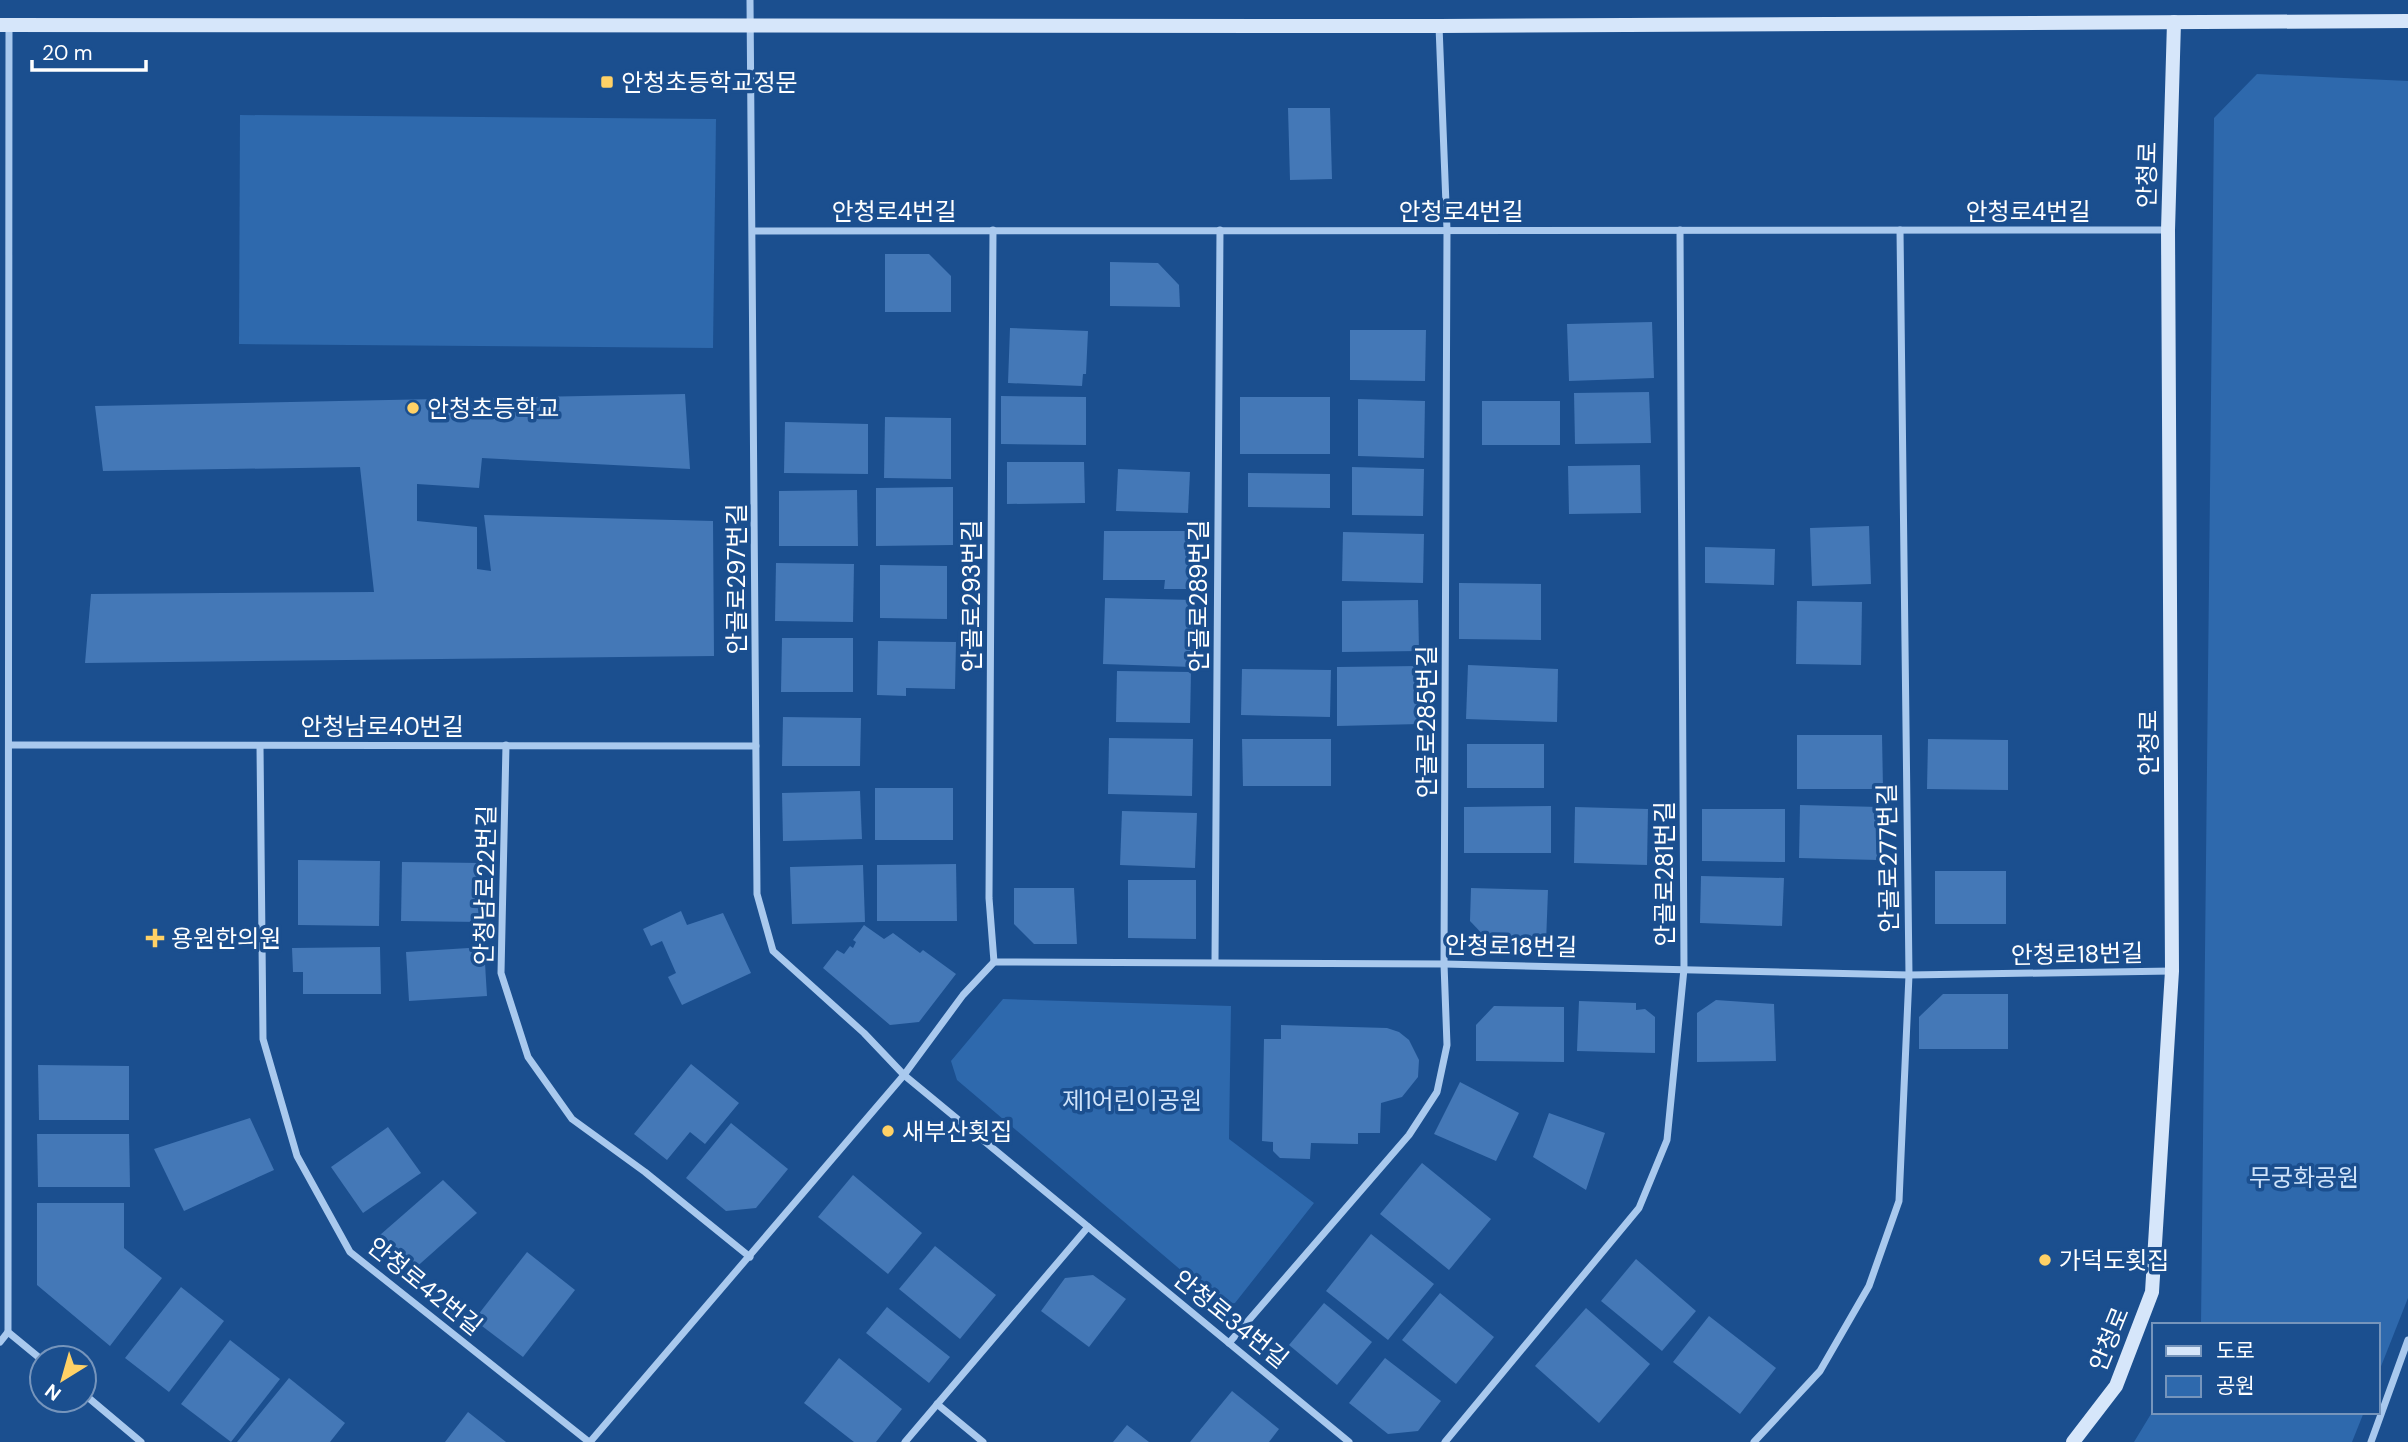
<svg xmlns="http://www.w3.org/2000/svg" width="2408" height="1442" font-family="'DM Sans','Noto Sans KR',sans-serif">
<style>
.green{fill:#2e69ad}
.building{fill:#4478b7}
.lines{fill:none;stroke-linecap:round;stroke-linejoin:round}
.street{stroke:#a9c9ee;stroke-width:7}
.secondary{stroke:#d6e6fa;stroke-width:14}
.poi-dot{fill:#ffd166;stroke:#1b4f8f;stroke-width:2.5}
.labels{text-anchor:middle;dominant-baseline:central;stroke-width:7;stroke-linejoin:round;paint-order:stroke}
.poi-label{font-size:24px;fill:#fff;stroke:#1b4f8f;text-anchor:start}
.street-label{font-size:24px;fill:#fff;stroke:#1b4f8f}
.park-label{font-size:24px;fill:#cfe3fa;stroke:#1b4f8f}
</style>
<rect width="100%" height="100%" fill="#1b4f8f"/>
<g class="green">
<path d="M 2257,74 L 2408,81 L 2408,1298 L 2378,1374 L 2378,1325 L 2201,1325 L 2214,118 Z"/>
<path d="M 240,115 L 716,119 L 713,348 L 239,344 Z"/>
<path d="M 1003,999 L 1231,1006 L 1229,1139 L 1314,1203 L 1235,1303 L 1222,1305 L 957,1080 L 951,1061 Z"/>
<path d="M 2154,1409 L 2154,1412 L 2364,1412 L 2352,1442 L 2134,1442 Z"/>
</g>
<g class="building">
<path d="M 1288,108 L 1330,108 L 1332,179 L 1290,180 Z"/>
<path d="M 885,254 L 929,254 L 951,276 L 951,312 L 885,312 Z"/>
<path d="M 1110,262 L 1158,263 L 1179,285 L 1180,307 L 1110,306 Z"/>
<path d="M 1652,322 L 1654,378 L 1569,381 L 1567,324 Z"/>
<path d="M 1010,328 L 1088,331 L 1086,374 L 1083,374 L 1082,386 L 1008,383 Z"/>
<path d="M 1350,330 L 1426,330 L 1425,381 L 1350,380 Z"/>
<path d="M 1649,392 L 1651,443 L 1575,444 L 1574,393 Z"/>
<path d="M 685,394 L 690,469 L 482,458 L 479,488 L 417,484 L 417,521 L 477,527 L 477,569 L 491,571 L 484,515 L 713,521 L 714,656 L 85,663 L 91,594 L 374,592 L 360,467 L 103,471 L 95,406 Z"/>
<path d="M 1001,396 L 1086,397 L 1086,445 L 1001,444 Z"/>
<rect x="1240" y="397" width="90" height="57"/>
<path d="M 1358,399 L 1425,401 L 1424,458 L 1358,456 Z"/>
<rect x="1482" y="401" width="78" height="44"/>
<path d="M 885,417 L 951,418 L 951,479 L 884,478 Z"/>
<path d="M 785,422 L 868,424 L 868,474 L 784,473 Z"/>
<path d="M 1007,462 L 1084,462 L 1085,503 L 1007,504 Z"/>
<path d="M 1640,465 L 1641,513 L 1569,514 L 1568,466 Z"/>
<path d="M 1352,467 L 1424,469 L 1423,516 L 1352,515 Z"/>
<path d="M 1118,469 L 1190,472 L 1188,513 L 1116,511 Z"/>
<path d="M 1248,473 L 1330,474 L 1330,508 L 1248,507 Z"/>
<path d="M 953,487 L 953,545 L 876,546 L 876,488 Z"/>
<path d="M 857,490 L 858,546 L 779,546 L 779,491 Z"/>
<path d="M 1869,526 L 1871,584 L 1812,586 L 1810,528 Z"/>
<path d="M 1104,531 L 1190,531 L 1190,589 L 1164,589 L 1165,580 L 1103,580 Z"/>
<path d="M 1343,532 L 1424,534 L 1423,583 L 1342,581 Z"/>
<path d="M 1705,547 L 1775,549 L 1774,585 L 1705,583 Z"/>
<path d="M 776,563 L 854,564 L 853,622 L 775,621 Z"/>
<path d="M 880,565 L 947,566 L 947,619 L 880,618 Z"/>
<path d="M 1459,583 L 1541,584 L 1541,640 L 1459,639 Z"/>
<path d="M 1105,598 L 1194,600 L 1192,667 L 1103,664 Z"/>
<path d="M 1418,600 L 1419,651 L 1342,652 L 1342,601 Z"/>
<path d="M 1797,601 L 1862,602 L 1861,665 L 1796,664 Z"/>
<path d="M 782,638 L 853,638 L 853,692 L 781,692 Z"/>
<path d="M 878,641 L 956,642 L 955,689 L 906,688 L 906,696 L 877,695 Z"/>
<path d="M 1468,665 L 1558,669 L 1557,722 L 1466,719 Z"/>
<path d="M 1419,666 L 1420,724 L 1337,726 L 1337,667 Z"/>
<path d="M 1242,669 L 1331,670 L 1330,717 L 1241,715 Z"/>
<path d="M 1117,671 L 1191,672 L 1190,723 L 1116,722 Z"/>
<path d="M 783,717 L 861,718 L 860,766 L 782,766 Z"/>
<path d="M 1797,735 L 1882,735 L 1883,789 L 1797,789 Z"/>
<path d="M 1109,738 L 1193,739 L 1192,796 L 1108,794 Z"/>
<path d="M 1242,739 L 1331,739 L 1331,786 L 1243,786 Z"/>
<path d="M 1928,739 L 2008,740 L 2008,790 L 1927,789 Z"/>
<rect x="1467" y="744" width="77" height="44"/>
<rect x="875" y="788" width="78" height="52"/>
<path d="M 860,791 L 862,839 L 783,841 L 782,793 Z"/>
<path d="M 1800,805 L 1879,807 L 1878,860 L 1799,858 Z"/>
<path d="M 1551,806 L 1551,853 L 1464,853 L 1464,807 Z"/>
<path d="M 1575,807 L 1648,809 L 1647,865 L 1574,863 Z"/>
<path d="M 1702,809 L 1785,809 L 1785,862 L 1702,861 Z"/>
<path d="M 1122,811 L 1197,813 L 1195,868 L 1120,865 Z"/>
<path d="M 298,860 L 380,861 L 379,926 L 298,925 Z"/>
<path d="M 402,862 L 482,863 L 481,922 L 401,921 Z"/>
<path d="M 956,864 L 957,921 L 877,921 L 877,865 Z"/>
<path d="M 863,865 L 865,922 L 792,924 L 790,867 Z"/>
<rect x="1935" y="871" width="71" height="53"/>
<path d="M 1701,876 L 1784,878 L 1782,926 L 1700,923 Z"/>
<path d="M 1128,880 L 1196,880 L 1196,939 L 1128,938 Z"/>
<path d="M 1014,888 L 1074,888 L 1077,944 L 1034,944 L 1014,924 Z"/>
<path d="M 1471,888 L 1548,890 L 1546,943 L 1490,942 L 1470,921 Z"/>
<path d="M 681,911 L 687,925 L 723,913 L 751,973 L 682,1005 L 668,977 L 676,973 L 662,941 L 651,946 L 643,929 Z"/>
<path d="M 864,925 L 884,939 L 893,933 L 920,953 L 923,950 L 956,974 L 919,1022 L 890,1025 L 823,968 L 837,950 L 844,954 L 850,946 L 853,948 L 856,942 L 853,940 Z"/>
<path d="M 380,947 L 381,994 L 303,994 L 303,972 L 293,972 L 292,948 Z"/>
<path d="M 484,947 L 487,996 L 409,1001 L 406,952 Z"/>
<path d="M 1943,994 L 2008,994 L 2008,1049 L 1919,1049 L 1919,1017 Z"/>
<path d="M 1716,1000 L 1774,1004 L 1776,1061 L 1697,1062 L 1697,1013 Z"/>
<path d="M 1579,1001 L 1636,1003 L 1636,1010 L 1645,1009 L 1655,1017 L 1655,1053 L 1577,1051 Z"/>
<path d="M 1494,1006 L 1564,1007 L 1564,1062 L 1476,1061 L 1476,1025 Z"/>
<path d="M 1281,1025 L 1387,1028 L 1399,1032 L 1409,1040 L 1419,1060 L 1418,1077 L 1402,1097 L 1381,1103 L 1380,1133 L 1358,1133 L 1358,1144 L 1311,1143 L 1310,1159 L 1280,1158 L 1273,1151 L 1273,1142 L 1262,1141 L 1264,1039 L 1281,1039 Z"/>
<path d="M 691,1064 L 739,1103 L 705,1144 L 690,1132 L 667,1160 L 634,1134 Z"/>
<path d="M 38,1065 L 129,1066 L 129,1120 L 39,1120 Z"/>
<path d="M 1460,1082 L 1519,1113 L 1496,1161 L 1434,1134 Z"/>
<path d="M 1549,1113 L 1605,1133 L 1586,1190 L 1533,1157 Z"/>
<path d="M 250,1118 L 274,1170 L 184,1211 L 154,1149 Z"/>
<path d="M 731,1123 L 788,1169 L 756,1208 L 726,1211 L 686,1178 Z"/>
<path d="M 388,1127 L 421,1173 L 363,1213 L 331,1167 Z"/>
<path d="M 37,1134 L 129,1134 L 130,1187 L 38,1187 Z"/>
<path d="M 1422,1163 L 1491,1219 L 1449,1270 L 1380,1214 Z"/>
<path d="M 853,1175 L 922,1233 L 888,1274 L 818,1217 Z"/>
<path d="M 443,1180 L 477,1213 L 412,1271 L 393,1257 L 380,1235 Z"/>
<path d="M 37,1203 L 124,1203 L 124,1248 L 162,1278 L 110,1346 L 37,1285 Z"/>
<path d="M 1371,1234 L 1434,1284 L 1388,1340 L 1326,1291 Z"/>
<path d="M 935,1246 L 996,1295 L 960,1339 L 899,1289 Z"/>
<path d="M 527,1252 L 575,1290 L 523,1357 L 474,1320 Z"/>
<path d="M 1636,1259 L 1696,1311 L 1662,1351 L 1601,1301 Z"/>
<path d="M 1093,1275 L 1126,1299 L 1089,1347 L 1041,1311 L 1065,1278 Z"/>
<path d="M 181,1287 L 224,1321 L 169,1392 L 125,1358 Z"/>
<path d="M 1440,1293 L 1494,1337 L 1456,1384 L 1402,1340 Z"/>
<path d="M 1324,1303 L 1372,1342 L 1337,1385 L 1289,1345 Z"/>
<path d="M 887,1307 L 950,1357 L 929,1383 L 866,1333 Z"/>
<path d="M 1586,1308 L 1650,1364 L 1599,1423 L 1535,1366 Z"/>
<path d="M 1709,1316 L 1776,1368 L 1740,1414 L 1673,1362 Z"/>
<path d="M 230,1340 L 280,1379 L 231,1442 L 181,1404 Z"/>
<path d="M 839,1358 L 902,1409 L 876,1442 L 854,1442 L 804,1403 Z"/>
<path d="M 1385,1358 L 1441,1401 L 1418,1431 L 1388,1434 L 1349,1403 Z"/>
<path d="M 289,1378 L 345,1423 L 330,1442 L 237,1442 Z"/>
<path d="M 1232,1391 L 1279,1429 L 1269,1442 L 1190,1442 Z"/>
<path d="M 468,1412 L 506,1442 L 445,1442 Z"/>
<path d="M 1127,1425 L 1149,1442 L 1113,1442 Z"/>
</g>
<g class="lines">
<g class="street">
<path d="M 750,0 L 757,894 L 773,951 L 864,1033 L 904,1075 L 1349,1442"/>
<path d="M 9,25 L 8,1332 L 42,1360"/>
<path d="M 993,230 L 989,898 L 994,962"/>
<path d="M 754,231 L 2168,230"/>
<path d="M 9,745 L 756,746"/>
<path d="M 506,745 L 501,973 L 528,1057 L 572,1119 L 645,1172 L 750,1257"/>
<path d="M 260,746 L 263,1039 L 297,1156 L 350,1252 L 589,1442"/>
<path d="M 1215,962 L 1220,230"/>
<path d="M 0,1342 L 8,1332"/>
<path d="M 1229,1343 L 1409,1135 L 1437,1092 L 1447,1045 L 1444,964 L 1447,230 L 1439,26"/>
<path d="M 84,1394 L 141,1442"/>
<path d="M 937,1404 L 983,1442"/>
<path d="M 590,1442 L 904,1075 L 963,995 L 994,962 L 1444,964 L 1909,975 L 2172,971"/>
<path d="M 905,1442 L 1088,1227"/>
<path d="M 1445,1442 L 1639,1208 L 1667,1140 L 1684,969 L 1680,230"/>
<path d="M 1754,1442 L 1820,1371 L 1869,1286 L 1899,1201 L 1909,975 L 1900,230"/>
<path d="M 2371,1442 L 2408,1340"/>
</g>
<g class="secondary">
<path d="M 0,25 L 1439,26 L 2408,21"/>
<path d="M 2073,1442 L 2116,1386 L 2152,1292 L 2172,971 L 2168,230 L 2174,22"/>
</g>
</g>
<g class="poi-dot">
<rect x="600" y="75" width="14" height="14" rx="3.5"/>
<circle cx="413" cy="408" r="7"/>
<path d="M151.5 927.5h7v7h7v7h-7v7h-7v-7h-7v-7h7z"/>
<circle cx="888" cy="1131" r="7"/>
<circle cx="2045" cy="1260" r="7"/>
</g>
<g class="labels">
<g class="poi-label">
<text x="621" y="82">안청초등학교정문</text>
<text x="427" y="408">안청초등학교</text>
<text x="171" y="938">용원한의원</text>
<text x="902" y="1131">새부산횟집</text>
<text x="2059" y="1260">가덕도횟집</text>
</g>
<g class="street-label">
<text transform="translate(2147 175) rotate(-89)">안청로</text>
<text x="894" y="211">안청로4번길</text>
<text x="1461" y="211">안청로4번길</text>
<text x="2028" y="211">안청로4번길</text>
<text transform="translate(736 579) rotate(-90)">안골로297번길</text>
<text transform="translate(971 596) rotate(-90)">안골로293번길</text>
<text transform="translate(1198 596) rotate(-90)">안골로289번길</text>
<text transform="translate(1426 722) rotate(-90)">안골로285번길</text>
<text x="382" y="726">안청남로40번길</text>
<text transform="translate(2148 743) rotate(-90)">안청로</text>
<text transform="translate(1888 858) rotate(-91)">안골로277번길</text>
<text transform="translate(1664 874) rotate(-90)">안골로281번길</text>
<text transform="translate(485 885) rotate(-89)">안청남로22번길</text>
<text transform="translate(1511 946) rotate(1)">안청로18번길</text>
<text transform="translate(2077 954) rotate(-1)">안청로18번길</text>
<text transform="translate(425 1286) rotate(39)">안청로42번길</text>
<text transform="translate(1231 1319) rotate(39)">안청로34번길</text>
<text transform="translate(2109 1339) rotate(-68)">안청로</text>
</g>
<g class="park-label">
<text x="1132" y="1100">제1어린이공원</text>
<text x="2304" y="1177">무궁화공원</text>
</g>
</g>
<rect x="2152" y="1323" width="228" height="91" fill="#1b4f8f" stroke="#7695bc" stroke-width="2"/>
<rect x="2166" y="1346" width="35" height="10" fill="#d6e6fa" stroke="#7695bc" stroke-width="2"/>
<text x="2216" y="1358" font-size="21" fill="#ffffff">도로</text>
<rect x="2166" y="1376" width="35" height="21" fill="#2e69ad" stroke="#7695bc" stroke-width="2"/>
<text x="2216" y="1393" font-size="21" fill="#ffffff">공원</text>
<g transform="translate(63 1379) rotate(217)"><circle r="33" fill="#1b4f8f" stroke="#7695bc" stroke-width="2"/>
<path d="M0-5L12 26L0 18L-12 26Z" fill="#ffd166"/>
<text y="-10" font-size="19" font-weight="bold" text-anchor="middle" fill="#ffffff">N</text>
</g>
<path d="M32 60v10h114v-10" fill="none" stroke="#ffffff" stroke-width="3.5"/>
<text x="42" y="60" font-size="21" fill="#ffffff" stroke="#1b4f8f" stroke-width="5" paint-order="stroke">20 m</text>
</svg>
